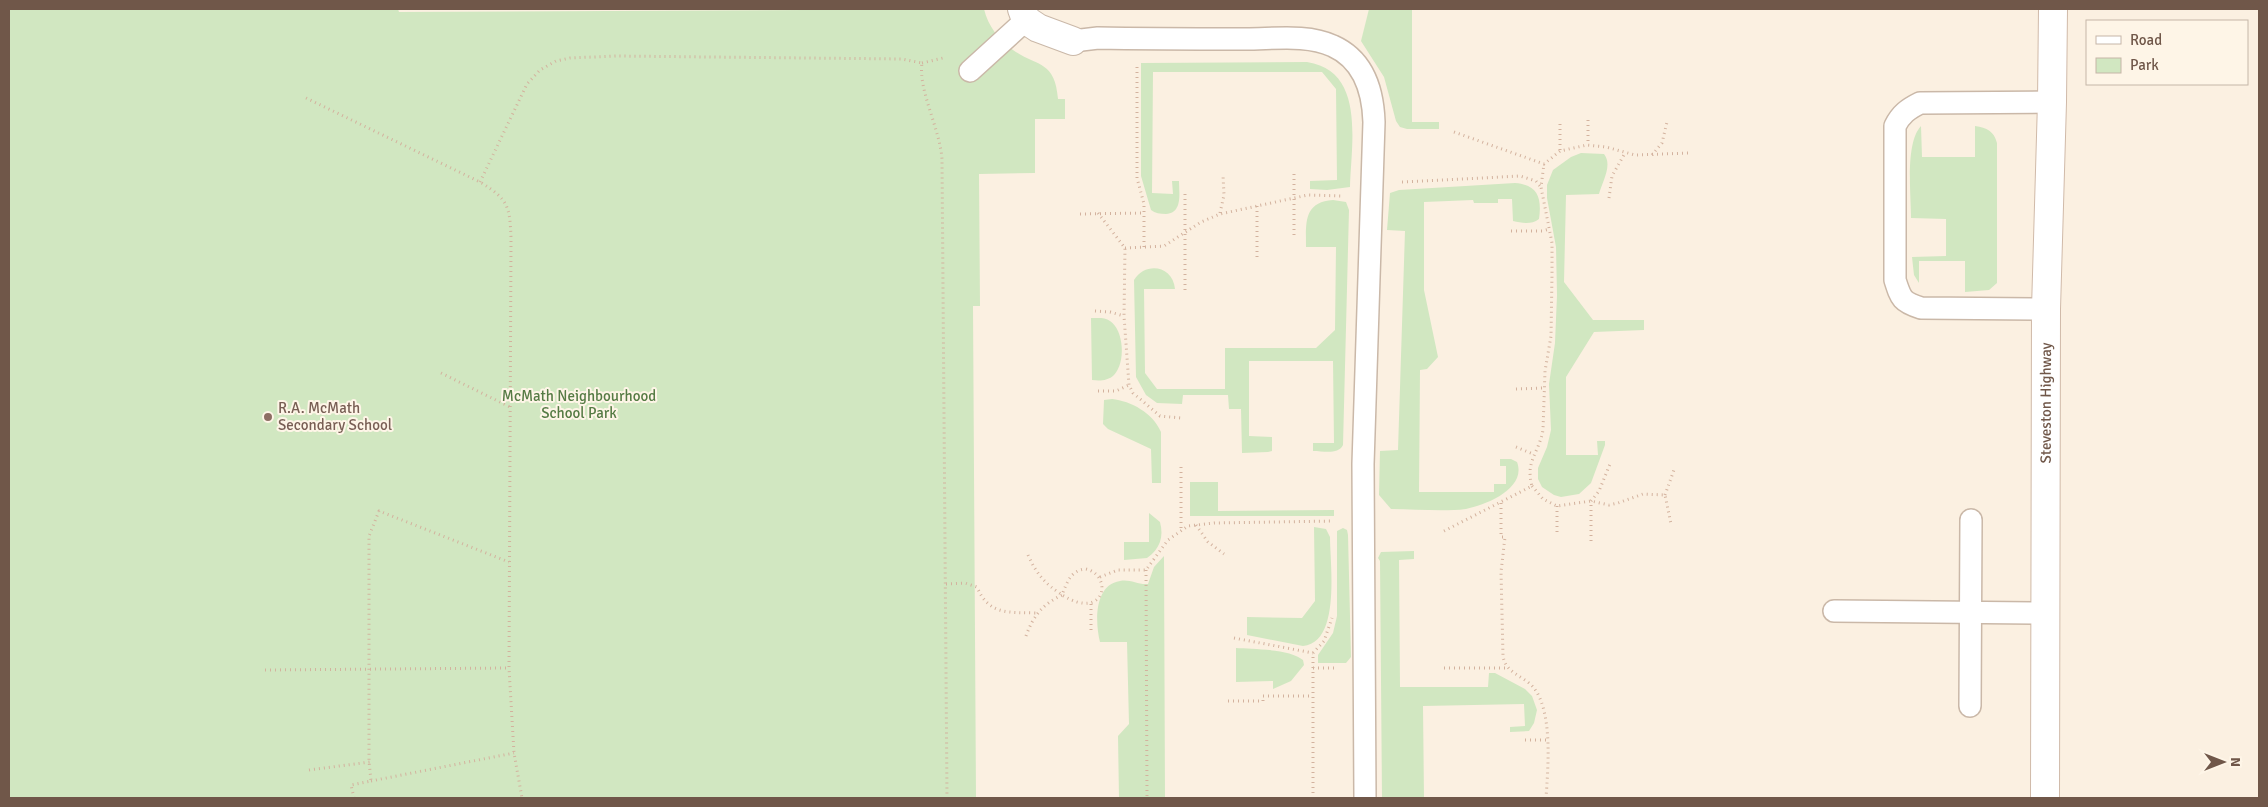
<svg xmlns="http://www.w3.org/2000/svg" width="2268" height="807" font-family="Signika,sans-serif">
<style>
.green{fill:#d1e7c1}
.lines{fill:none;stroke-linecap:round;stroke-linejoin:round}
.lane-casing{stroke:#cab8a8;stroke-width:24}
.street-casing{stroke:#cab8a8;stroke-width:30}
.secondary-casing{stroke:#d0baa9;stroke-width:30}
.path{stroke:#d3b29e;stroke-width:3;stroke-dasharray:1 4;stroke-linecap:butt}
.lane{stroke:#fff;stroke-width:21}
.street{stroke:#fff;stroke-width:28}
.secondary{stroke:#fff;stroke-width:28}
.education-dot{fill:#8d6e63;stroke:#fef5e7;stroke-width:2}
.labels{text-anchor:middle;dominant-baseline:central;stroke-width:4;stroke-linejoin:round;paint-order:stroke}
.park-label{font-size:15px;fill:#557b44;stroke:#fef5e7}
.street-label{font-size:15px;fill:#705749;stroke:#fef5e7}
.education-label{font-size:15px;fill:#785e54;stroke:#fef5e7;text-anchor:start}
</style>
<rect width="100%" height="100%" fill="#fbf0e1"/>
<g class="green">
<path d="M 9,9 L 398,9 L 399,12 L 984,9 C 988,26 999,40 1013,50 C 1037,67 1055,60 1058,99 L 1065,99 L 1065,119 L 1035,119 L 1035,173 L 979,174 L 980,306 L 973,306 L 976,798 L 9,798 Z"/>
<path d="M 1369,9 L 1412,9 L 1412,122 L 1439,122 L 1439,129 L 1407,129 L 1400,127 L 1396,121 L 1384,77 L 1361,41 Z"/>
<path d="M 1307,62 C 1366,71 1351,144 1350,187 L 1327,190 L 1310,189 L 1310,181 L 1337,180 L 1336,89 L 1322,72 L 1153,72 L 1152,193 L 1173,194 L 1172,181 L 1179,181 C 1179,193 1183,213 1166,214 C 1160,214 1155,213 1151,210 L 1141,176 L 1141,63 Z"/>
<path d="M 1921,126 L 1922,157 L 1975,157 L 1975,126 C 1987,128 1994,131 1997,143 L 1997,283 L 1989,290 L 1965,292 L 1965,261 L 1919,261 L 1919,283 L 1914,275 L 1912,257 L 1946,256 L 1946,219 L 1911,218 C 1911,194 1905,143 1921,126 Z"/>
<path d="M 1581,153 L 1604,154 C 1613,165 1602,182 1599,194 L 1566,195 L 1564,282 L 1593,320 L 1644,320 L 1644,330 L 1594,332 L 1566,377 L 1566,455 L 1598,455 L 1597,441 L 1605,441 L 1605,445 L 1591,483 L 1579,494 L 1561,497 L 1554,495 L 1542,487 L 1538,479 L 1538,468 L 1547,447 L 1551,430 L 1549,384 L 1555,343 L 1557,295 L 1556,247 L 1547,198 L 1547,185 L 1553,170 L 1571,157 Z"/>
<path d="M 1515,183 C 1538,185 1542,198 1539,219 C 1531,225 1522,223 1513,221 L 1512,199 L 1498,199 L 1498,203 L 1474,203 L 1473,200 L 1424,202 L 1424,290 L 1438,357 L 1427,369 L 1420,370 L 1419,492 L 1494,492 L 1494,484 L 1506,484 L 1506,466 L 1500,466 L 1500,459 L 1511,459 L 1517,462 C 1527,488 1487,505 1466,509 C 1442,512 1416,509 1391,509 L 1379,495 L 1380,451 L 1398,450 L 1405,231 L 1387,230 L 1390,193 L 1399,190 Z"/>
<path d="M 1333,200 L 1346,202 L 1349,210 L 1343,445 C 1338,455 1324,451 1313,451 L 1313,443 L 1334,443 L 1333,361 L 1249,361 L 1249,436 L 1272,437 L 1272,451 L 1268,452 L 1242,453 L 1241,409 L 1229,409 L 1228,395 L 1183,395 L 1182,404 L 1157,403 L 1146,395 L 1136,377 L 1134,280 C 1146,261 1173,266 1175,289 L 1144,289 L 1145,373 L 1157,389 L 1225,389 L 1225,348 L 1316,348 L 1335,330 L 1336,247 L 1306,247 C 1306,224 1303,202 1333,200 Z"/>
<path d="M 1091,318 C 1098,318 1105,317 1110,321 C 1124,330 1126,363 1114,375 C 1108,381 1099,381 1092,380 Z"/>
<path d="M 1112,399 C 1131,401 1153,413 1161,432 L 1161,483 L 1152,483 L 1151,449 L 1108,429 L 1103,424 L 1104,400 Z"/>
<path d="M 1190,482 L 1218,482 L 1218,511 L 1334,510 L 1334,516 L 1190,516 Z"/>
<path d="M 1149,513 L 1160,522 C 1164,537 1160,549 1147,558 L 1124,560 L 1124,542 L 1149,542 Z"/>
<path d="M 1314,527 L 1326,529 L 1330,537 C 1330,564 1341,643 1303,646 L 1247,635 L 1247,617 L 1302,618 L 1315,601 Z"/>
<path d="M 1343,528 L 1347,530 L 1348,535 L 1351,657 L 1346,663 L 1318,663 L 1318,655 L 1333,633 L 1337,616 L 1337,531 Z"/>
<path d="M 1414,551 L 1414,559 L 1399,560 L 1400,687 L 1488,687 L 1489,673 L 1495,673 L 1525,689 L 1532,696 L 1537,710 L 1534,723 L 1529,731 L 1510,732 L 1510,727 L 1525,726 L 1524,704 L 1423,706 L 1424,798 L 1382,798 L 1380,561 L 1378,558 L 1381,552 Z"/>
<path d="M 1164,556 L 1165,798 L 1119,798 L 1118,736 L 1129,724 L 1127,642 L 1100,642 C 1095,622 1094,585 1120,581 C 1130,579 1138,585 1148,584 L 1154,567 Z"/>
<path d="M 1236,648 C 1252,649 1291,649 1303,660 L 1304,665 L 1291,681 L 1273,689 L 1273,681 L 1236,682 Z"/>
</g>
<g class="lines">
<defs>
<g id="lane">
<path d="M 1073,41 L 1098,38 C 1147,39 1197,39 1246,39 C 1274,39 1308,34 1333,46 C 1364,60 1373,91 1374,122 L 1363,464 L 1365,798"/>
<path d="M 970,71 L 1026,20"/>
<path d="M 2046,309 L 1921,308 C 1902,302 1901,299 1895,280 L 1895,126 C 1901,114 1908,109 1920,103 L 2052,102"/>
<path d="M 1834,611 L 2045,613"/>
<path d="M 1970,706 L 1971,520"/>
</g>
<path id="street" d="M 1022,9 L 1026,20 L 1038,28 L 1073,41"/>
<g id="secondary">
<path id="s1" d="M 2045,798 L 2046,309 L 2052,102 L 2053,9"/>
</g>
</defs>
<use href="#lane" class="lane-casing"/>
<use href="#street" class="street-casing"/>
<use href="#secondary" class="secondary-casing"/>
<g class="path">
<path d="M 922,63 L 943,58"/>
<path d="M 1137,67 L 1137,178 L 1144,204 L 1144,248"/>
<path d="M 306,98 L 480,182 C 508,199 510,206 511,239 L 509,668 L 514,753 L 522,798"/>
<path d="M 1588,120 L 1588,145"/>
<path d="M 1560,124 L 1560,151"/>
<path d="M 1454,132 L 1544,164 L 1560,151 L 1587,145 L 1606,147 L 1635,155 L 1689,153"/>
<path d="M 1652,155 L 1662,143 L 1667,122"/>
<path d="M 1294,174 L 1294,239"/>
<path d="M 480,182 L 527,84 L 540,70 L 556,61 L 570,58 L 616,56 L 902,59 L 922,63 C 918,90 940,129 942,159 L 947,798"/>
<path d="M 1402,182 L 1520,176 L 1536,181 L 1540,186"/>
<path d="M 1609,198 L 1612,176 L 1625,153"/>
<path d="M 1257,206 L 1257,258"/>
<path d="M 1098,213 L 1125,248 L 1124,316 L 1129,385 L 1133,393 L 1160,416 L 1181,418"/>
<path d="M 1220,213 L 1224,195 L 1223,175"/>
<path d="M 1080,214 L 1144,213"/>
<path d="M 1511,231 L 1542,231 L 1550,229"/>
<path d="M 1125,248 L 1164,246 L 1201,222 L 1220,214 L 1308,195 L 1343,196"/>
<path d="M 1185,290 L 1185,190"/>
<path d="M 1095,311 L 1110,312 L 1124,316"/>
<path d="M 441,373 L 510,407"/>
<path d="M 1516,389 L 1544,388"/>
<path d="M 1098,391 L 1116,391 L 1129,385"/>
<path d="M 1516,447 L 1533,454"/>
<path d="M 1181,467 L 1181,530"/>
<path d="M 1532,486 L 1543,499 L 1557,506 L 1591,501 L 1609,505 L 1618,503 L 1643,494 L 1665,495 L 1671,524"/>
<path d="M 1665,495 L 1675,467"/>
<path d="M 1501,503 L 1501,537 L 1505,537 L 1501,572 L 1503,656 C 1506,674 1523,675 1534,688 C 1553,713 1548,768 1546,798"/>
<path d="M 1557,506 L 1557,534"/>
<path d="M 1196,525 L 1208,542 L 1224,554"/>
<path d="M 1444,531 L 1532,486 C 1525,461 1539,453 1543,430 L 1545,371 L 1551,336 L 1552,274 L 1552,243 L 1541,187 L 1544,164"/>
<path d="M 1591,541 L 1591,501 L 1599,491 L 1610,464"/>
<path d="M 1028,555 C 1036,573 1045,584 1061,594"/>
<path d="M 1086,569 C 1113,575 1106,622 1062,595 C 1067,582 1071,570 1086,569 Z"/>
<path d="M 1146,570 L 1147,798"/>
<path d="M 1100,577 L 1118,570 L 1146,570 L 1168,540 L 1188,526 L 1214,523 L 1333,521"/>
<path d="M 946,584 L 965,583 L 977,587 C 989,616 1010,612 1037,613"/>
<path d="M 1091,604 L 1091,630"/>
<path d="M 1026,636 C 1033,616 1043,604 1062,595"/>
<path d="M 1234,638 L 1313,653"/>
<path d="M 1313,668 L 1335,668"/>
<path d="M 1444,668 L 1507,668"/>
<path d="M 265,670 L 509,668"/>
<path d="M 1228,701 L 1263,701 L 1263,696 L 1313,696"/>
<path d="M 1525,740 L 1547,740"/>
<path d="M 309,770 L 370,762"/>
<path d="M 371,781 L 514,753"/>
<path d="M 354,798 L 351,785 L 371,781 L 369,761 L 369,536 L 379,511 L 509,562"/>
<path d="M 1313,798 L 1313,653 L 1324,641 L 1332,618"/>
</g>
<use href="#lane" class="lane"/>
<use href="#street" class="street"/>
<use href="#secondary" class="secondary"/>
</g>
<circle class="education-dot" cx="268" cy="417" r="5"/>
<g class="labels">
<g class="park-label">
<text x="579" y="396">McMath Neighbourhood<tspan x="579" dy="17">School Park</tspan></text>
</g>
<g class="street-label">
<text stroke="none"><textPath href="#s1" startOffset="395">Steveston Highway</textPath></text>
</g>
<g class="education-label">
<text x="278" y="408">R.A. McMath<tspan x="278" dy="17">Secondary School</tspan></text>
</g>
</g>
<rect width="2268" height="807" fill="none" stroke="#705749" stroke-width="20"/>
<rect x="2086" y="20" width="162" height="65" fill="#fef5e7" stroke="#c5b6a8"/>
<rect x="2096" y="36" width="25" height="8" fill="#ffffff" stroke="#c5b6a8"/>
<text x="2130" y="45" font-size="15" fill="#705749">Road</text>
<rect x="2096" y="58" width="25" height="15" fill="#d1e7c1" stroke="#c5b6a8"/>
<text x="2130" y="70" font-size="15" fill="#705749">Park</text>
<g transform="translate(2223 762) rotate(90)" stroke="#fef5e7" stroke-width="4" paint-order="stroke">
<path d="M0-4L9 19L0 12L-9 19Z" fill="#705749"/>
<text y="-8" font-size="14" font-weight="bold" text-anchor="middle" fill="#705749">N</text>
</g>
</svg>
